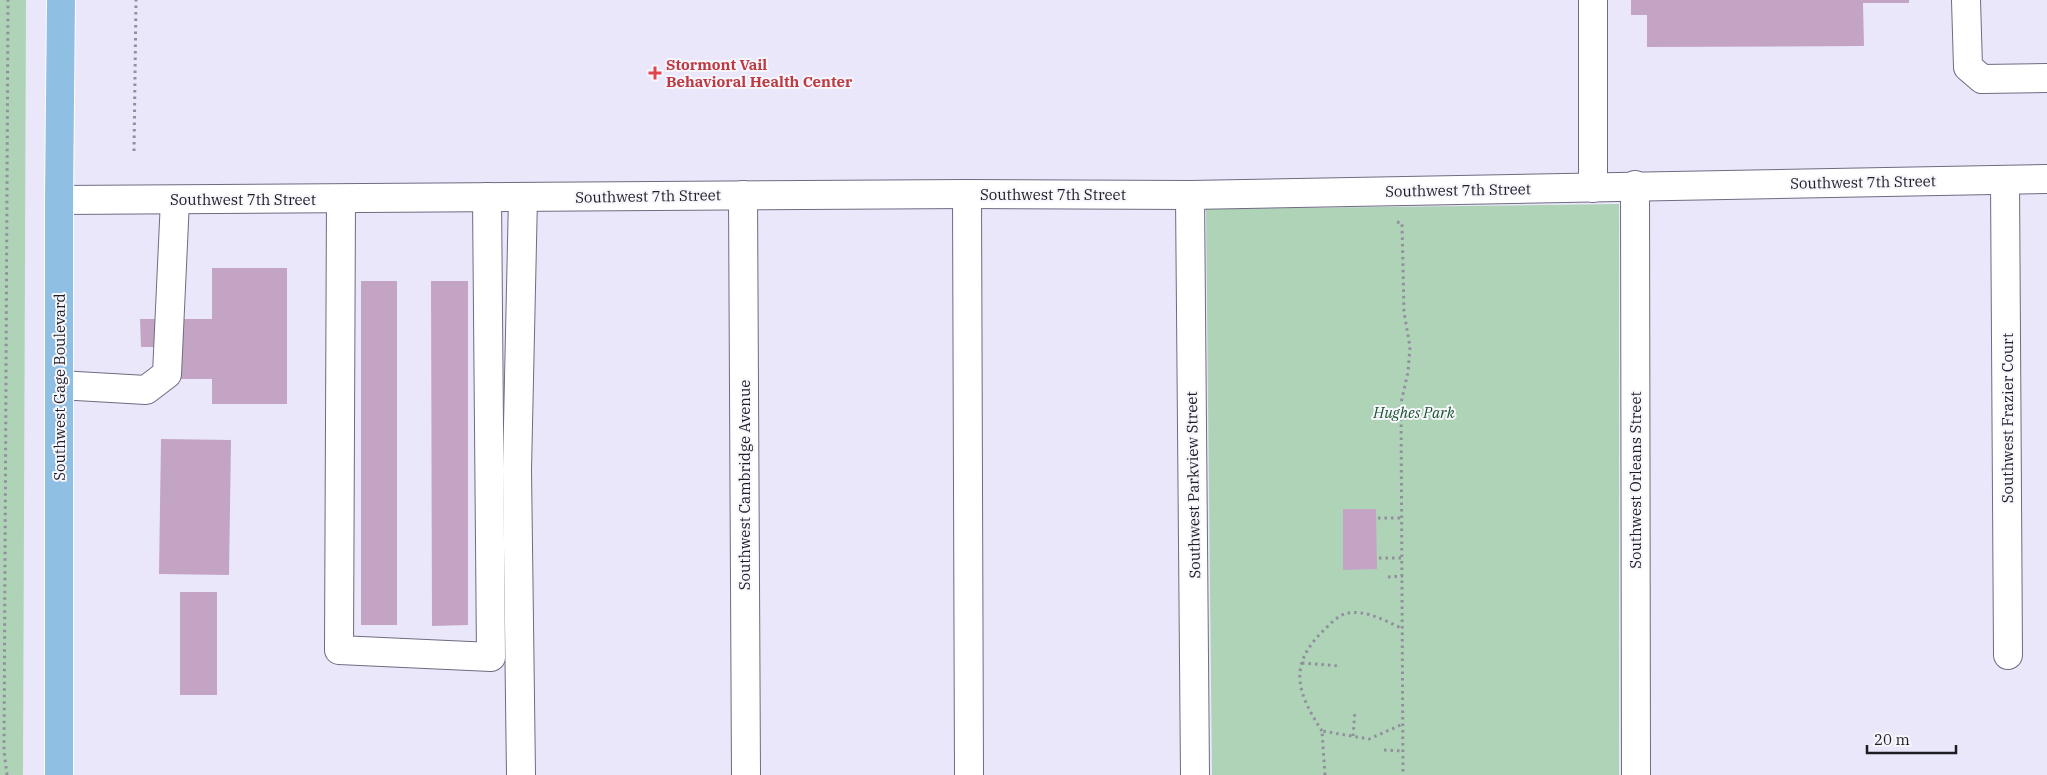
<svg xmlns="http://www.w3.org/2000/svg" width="2047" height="775" font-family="'IBM Plex Serif',serif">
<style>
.green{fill:#afd3b7}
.building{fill:#c3a4c5}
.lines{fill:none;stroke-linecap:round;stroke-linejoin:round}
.minor-casing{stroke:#6f6b81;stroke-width:30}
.major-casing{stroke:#fff;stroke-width:30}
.path{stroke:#918f9e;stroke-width:3;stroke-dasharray:2.5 4;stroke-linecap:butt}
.minor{stroke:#fff;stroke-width:28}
.major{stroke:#8fbfe2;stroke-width:28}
.health-dot{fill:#e0444e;stroke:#f7f6fc;stroke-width:2}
.labels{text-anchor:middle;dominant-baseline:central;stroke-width:4;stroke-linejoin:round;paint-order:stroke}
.health-label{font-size:15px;font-weight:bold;fill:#be3a42;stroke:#f7f6fc;text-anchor:start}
.street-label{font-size:15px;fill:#1e1c25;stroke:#f7f6fc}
.park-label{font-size:15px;font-style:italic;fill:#18532d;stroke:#f7f6fc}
</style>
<rect width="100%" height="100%" fill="#eae7fb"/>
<g class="green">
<path d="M 0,0 L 26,0 L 23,775 L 0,775 Z"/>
<path d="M 1619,204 L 1619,775 L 1212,775 L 1206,209 Z"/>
</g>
<g class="building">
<path d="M 1631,0 L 1909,0 L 1909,3 L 1863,3 L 1864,46 L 1647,47 L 1647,15 L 1631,15 Z"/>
<path d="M 212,268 L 287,268 L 287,404 L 212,404 L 212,379 L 170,379 L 170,347 L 141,347 L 140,319 L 212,319 Z"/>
<rect x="361" y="281" width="36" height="344"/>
<path d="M 431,281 L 468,281 L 468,625 L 432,626 Z"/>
<path d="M 161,439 L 231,440 L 229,575 L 159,574 Z"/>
<path d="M 1343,509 L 1376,509 L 1377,569 L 1343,570 Z"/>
<rect x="180" y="592" width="37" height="103"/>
</g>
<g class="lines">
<defs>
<g id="minor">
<path d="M 1593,0 L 1593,188"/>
<path d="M 1966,0 L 1968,67 L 1982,79 L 2047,78"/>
<path d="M 2005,180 L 2008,655"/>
<path d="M 1635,185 L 1636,775"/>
<path d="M 967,194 L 969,775"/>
<path d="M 743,195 L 746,775"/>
<path d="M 1190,195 L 1195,775"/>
<path d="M 341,199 L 339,650 L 491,657 L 487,197"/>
<path d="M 59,200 L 967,194 L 1190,195 L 2047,179"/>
<path d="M 59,385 L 146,390 L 167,374 L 175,200"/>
<path d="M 521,775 L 517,470 L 523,197"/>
</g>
<path id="major" d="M 59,775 L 59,200 L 61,0"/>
</defs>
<use href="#minor" class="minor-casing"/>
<use href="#major" class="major-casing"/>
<g class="path">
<path d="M 134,151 L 136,0"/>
<path d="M 1397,222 L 1402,223 L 1404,312 L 1410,347 L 1408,372 L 1401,403 L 1403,775"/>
<path d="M 1378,518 L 1402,518"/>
<path d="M 1379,558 L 1403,558"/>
<path d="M 1388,577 L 1403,576"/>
<path d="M 1302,663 L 1339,666"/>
<path d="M 1322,731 C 1298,694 1287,666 1323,631 C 1329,625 1339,614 1348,613 C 1367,610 1386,621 1403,629"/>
<path d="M 1353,736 L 1355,711"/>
<path d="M 1384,750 L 1403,751"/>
<path d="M 7,775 L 4,751 L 8,0"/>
<path d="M 1325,775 L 1322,731 L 1369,739 L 1403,724"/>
</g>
<use href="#minor" class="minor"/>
<use href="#major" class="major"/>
</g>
<path class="health-dot" d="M652.5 65.5h5v5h5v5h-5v5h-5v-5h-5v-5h5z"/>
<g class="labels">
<g class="health-label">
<text x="666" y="64">Stormont Vail<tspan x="666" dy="17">Behavioral Health Center</tspan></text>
</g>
<g class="street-label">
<text transform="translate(1863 182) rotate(-1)">Southwest 7th Street</text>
<text transform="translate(1458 190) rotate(-1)">Southwest 7th Street</text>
<text x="1053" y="194">Southwest 7th Street</text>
<text transform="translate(648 196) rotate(-1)">Southwest 7th Street</text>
<text x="243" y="199">Southwest 7th Street</text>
<text transform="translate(59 387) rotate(-90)">Southwest Gage Boulevard</text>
<text transform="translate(2007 418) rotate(-90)">Southwest Frazier Court</text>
<text transform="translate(1635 480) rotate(-90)">Southwest Orleans Street</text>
<text transform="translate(744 485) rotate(-90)">Southwest Cambridge Avenue</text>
<text transform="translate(1193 485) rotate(-91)">Southwest Parkview Street</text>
</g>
<g class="park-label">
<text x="1414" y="412">Hughes Park</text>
</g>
</g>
<path d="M1867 745v8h89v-8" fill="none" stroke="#1e1c25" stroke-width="2.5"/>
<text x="1874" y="745" font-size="15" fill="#1e1c25" stroke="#f7f6fc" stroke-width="4" paint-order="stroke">20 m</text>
</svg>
